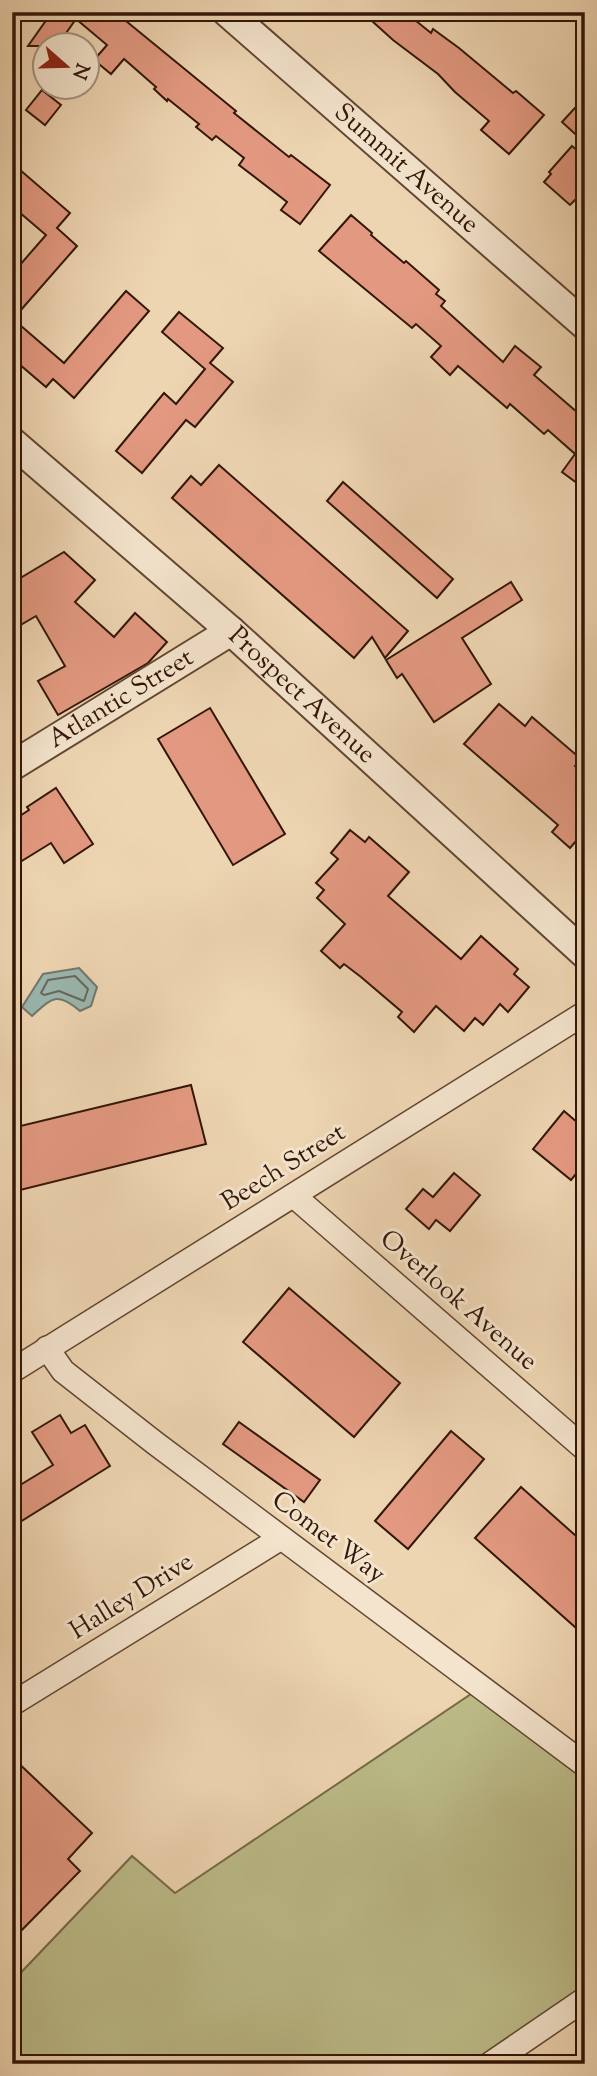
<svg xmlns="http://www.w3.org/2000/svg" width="597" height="2076" font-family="'Sorts Mill Goudy',serif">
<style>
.green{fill:#bcbc89;stroke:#776948;stroke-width:2}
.water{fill:#9ab8b1;stroke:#70776d;stroke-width:2}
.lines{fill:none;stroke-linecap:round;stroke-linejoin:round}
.shore{stroke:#66675c;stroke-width:2}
.building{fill:#e39981;stroke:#321607;stroke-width:2}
.minor-casing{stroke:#614632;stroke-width:26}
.tertiary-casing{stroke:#614632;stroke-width:32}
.minor{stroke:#f4e4cd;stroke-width:23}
.tertiary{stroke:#f4e4cd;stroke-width:28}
.labels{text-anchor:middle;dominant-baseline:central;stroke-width:6;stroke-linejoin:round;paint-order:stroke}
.street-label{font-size:26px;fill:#321607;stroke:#f4e4cd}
</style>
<rect width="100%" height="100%" fill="#eed5b2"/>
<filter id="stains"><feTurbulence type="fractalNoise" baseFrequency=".00286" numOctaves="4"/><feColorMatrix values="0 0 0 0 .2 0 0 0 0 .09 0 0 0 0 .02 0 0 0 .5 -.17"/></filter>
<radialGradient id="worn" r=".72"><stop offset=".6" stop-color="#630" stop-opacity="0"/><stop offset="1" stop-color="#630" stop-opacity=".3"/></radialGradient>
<path class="green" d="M 477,1690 L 585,1771 L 585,2009 L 505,2064 L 12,2064 L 12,1982 L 132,1856 L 175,1893 Z"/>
<path class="water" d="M 79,968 L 97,987 L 91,1006 L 80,1011 C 57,991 52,998 32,1016 L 22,1007 L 43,974 Z"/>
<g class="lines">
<path class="shore" d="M 75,976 L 88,989 L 84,1001 L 59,991 L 44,995 L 41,993 L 48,980 Z"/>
</g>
<g class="building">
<path d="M 52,12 L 115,12 L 236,111 L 234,113 L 289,157 L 291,155 L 330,185 L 300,224 L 281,210 L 287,202 L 239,165 L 244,158 L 216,136 L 212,140 L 196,127 L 199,124 L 168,99 L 167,101 L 154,89 L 156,87 L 124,59 L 111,74 L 94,60 L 107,45 L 76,19 L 57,46 L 28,46 Z"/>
<path d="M 362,12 L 405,12 L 431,33 L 433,29 L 459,48 L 513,93 L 516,91 L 544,115 L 509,154 L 481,130 L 489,121 L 455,92 L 438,74 L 393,40 Z"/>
<path d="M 42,90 L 61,105 L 45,125 L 26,110 Z"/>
<path d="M 585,97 L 585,143 L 562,122 Z"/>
<path d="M 572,146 L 585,157 L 585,209 L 575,200 L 570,205 L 544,182 L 551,174 L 549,172 Z"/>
<path d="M 12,163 L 70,213 L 57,228 L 77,246 L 13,319 L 64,363 L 126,291 L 149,311 L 74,398 L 53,379 L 46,387 L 12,358 L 12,274 L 46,235 L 12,206 Z"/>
<path d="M 351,215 L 372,233 L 371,235 L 404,263 L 406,261 L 439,290 L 436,294 L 445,301 L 441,306 L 503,362 L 515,346 L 541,367 L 534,375 L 585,419 L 585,489 L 562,472 L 575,454 L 548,430 L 544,434 L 510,404 L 507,408 L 458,366 L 450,375 L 431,357 L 441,346 L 416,324 L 412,328 L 319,251 Z"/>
<path d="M 179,312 L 223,348 L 210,363 L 233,382 L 195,427 L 186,420 L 142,473 L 116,451 L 164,393 L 176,404 L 205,369 L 162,332 Z"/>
<path d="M 219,465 L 408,631 L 385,658 L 372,637 L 354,658 L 172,498 L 191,476 L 201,485 Z"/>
<path d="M 343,482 L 453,579 L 437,598 L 327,501 Z"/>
<path d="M 64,552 L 95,580 L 75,602 L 114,637 L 135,613 L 167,642 L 148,663 L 58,715 L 38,681 L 65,666 L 36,616 L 12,630 L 12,583 Z"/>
<path d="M 511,582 L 522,600 L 462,638 L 491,684 L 434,722 L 402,674 L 397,678 L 386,660 Z"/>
<path d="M 499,704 L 525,726 L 532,717 L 581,759 L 575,766 L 585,775 L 585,849 L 576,841 L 570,848 L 552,832 L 558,825 L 464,744 Z"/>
<path d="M 210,708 L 285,834 L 233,865 L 158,739 Z"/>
<path d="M 56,788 L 93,844 L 64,863 L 51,843 L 12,867 L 12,821 L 29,810 L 27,807 Z"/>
<path d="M 350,830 L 365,842 L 369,837 L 409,872 L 388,896 L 461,959 L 481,936 L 518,969 L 514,974 L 529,987 L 508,1012 L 500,1004 L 483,1025 L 475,1018 L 464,1031 L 436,1006 L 414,1032 L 398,1017 L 402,1012 L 361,977 L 344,964 L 340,968 L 321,951 L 345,924 L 317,898 L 324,890 L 316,883 L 338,859 L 331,853 Z"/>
<path d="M 191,1085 L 206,1144 L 12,1192 L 12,1128 Z"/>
<path d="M 564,1111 L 585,1129 L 585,1163 L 571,1180 L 533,1149 Z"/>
<path d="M 454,1173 L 480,1195 L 450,1231 L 436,1220 L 429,1229 L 406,1209 L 423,1189 L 433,1197 Z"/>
<path d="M 289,1288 L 400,1383 L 354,1437 L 243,1342 Z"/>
<path d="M 60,1415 L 71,1433 L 85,1425 L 110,1466 L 12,1527 L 12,1490 L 53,1465 L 32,1432 Z"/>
<path d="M 239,1422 L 320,1480 L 304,1502 L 223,1444 Z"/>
<path d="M 451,1431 L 484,1459 L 408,1549 L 375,1521 Z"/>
<path d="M 521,1487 L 585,1544 L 585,1636 L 475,1538 Z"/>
<path d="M 12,1757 L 92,1833 L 68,1859 L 80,1871 L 12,1940 Z"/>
</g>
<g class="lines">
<defs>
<g id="minor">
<path d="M 294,1196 L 585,1449"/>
<path d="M 47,1348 L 63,1371 L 155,1443 L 585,1765"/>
<path d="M 12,1371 L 585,1013"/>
<path d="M 12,1704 L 281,1538"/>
<path d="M 490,2064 L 585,1999"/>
</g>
<g id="tertiary">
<path id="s1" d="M 227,12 L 585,325"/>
<path id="s2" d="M 12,442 L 231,631 L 585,954"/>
<path id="s3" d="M 12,766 L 231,631"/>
</g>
</defs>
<use href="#minor" class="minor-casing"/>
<use href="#tertiary" class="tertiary-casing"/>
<use href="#minor" class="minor"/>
<use href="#tertiary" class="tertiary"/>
</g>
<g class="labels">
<g class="street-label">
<text stroke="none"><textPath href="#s1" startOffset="238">Summit Avenue</textPath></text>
<text stroke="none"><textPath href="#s2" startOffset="385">Prospect Avenue</textPath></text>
<text stroke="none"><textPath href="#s3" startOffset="128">Atlantic Street</textPath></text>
<text transform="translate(284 1168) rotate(-32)">Beech Street</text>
<text transform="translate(458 1301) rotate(41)">Overlook Avenue</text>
<text transform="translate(328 1538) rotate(37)">Comet Way</text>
<text transform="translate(132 1597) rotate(-32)">Halley Drive</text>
</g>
</g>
<rect width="597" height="2076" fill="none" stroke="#eed5b2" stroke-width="42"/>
<rect x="14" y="14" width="569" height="2048" fill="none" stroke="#321607" stroke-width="3.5"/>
<rect x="21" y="21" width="555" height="2034" fill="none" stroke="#321607" stroke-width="2"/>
<g transform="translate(66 66) rotate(110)"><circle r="33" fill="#f4e4cd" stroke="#a6927e" stroke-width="2"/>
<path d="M0-5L12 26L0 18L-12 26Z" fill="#8f2418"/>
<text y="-10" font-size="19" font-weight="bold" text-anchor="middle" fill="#321607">N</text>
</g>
<rect width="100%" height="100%" filter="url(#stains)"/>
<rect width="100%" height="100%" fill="url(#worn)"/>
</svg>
